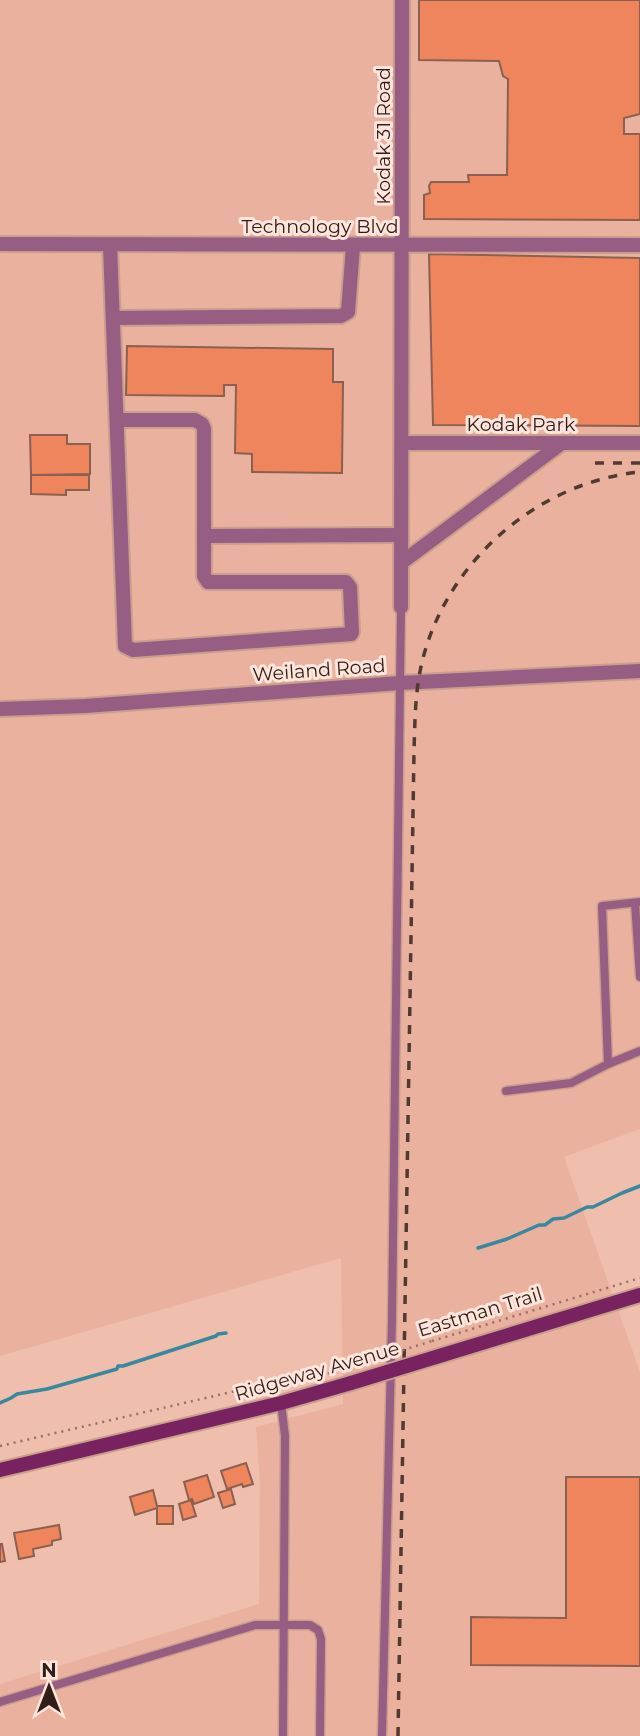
<svg xmlns="http://www.w3.org/2000/svg" width="640" height="1736" font-family="Montserrat,sans-serif">
<style>
.built{fill:#eab29e}
.lines{fill:none;stroke-linecap:round;stroke-linejoin:round}
.stream{stroke:#3888a0;stroke-width:3.5}
.building{fill:#ef855d;stroke:#8c6051;stroke-width:2}
.service-casing{stroke:#c99e8e;stroke-width:11}
.minor-casing{stroke:#c99e8e;stroke-width:18}
.secondary-casing{stroke:#c99e8e;stroke-width:18}
.path{stroke:#937164;stroke-width:2.5;stroke-dasharray:2 5;stroke-linecap:butt}
.service{stroke:#975d83;stroke-width:8}
.minor{stroke:#975d83;stroke-width:14}
.secondary{stroke:#782360;stroke-width:14}
.rail{stroke:#523a31;stroke-width:3.5;stroke-dasharray:9 9;stroke-linecap:butt}
.secondary-bridge-casing{stroke:#c99e8e;stroke-width:18;stroke-linecap:butt}
.path-bridge{stroke:#937164;stroke-width:2.5;stroke-dasharray:2 5;stroke-linecap:butt}
.secondary-bridge{stroke:#782360;stroke-width:14}
.labels{text-anchor:middle;dominant-baseline:central;stroke-width:6;stroke-linejoin:round;paint-order:stroke}
.street-label{font-size:19px;fill:#301e17;stroke:#ffe5dc}
</style>
<rect width="100%" height="100%" fill="#efbeac"/>
<path class="built" d="M 0,0 L 640,0 L 640,1129 L 564,1157 L 640,1372 L 640,1736 L 0,1736 L 0,1684 L 259,1604 L 260,1482 L 256,1427 L 343,1404 L 341,1258 L 0,1356 Z"/>
<g class="lines">
<g class="stream">
<path d="M 478,1248 L 507,1239 L 539,1225 L 545,1225 L 553,1219 L 564,1218 L 587,1207 L 593,1207 L 622,1193 L 640,1186"/>
<path d="M 0,1403 L 11,1398 L 17,1394 L 47,1389 L 117,1369 L 118,1366 L 123,1366 L 216,1336 L 218,1334 L 226,1333"/>
</g>
</g>
<g class="building">
<path d="M 419,0 L 640,0 L 640,114 L 624,118 L 624,134 L 640,134 L 640,220 L 424,219 L 424,195 L 430,193 L 429,186 L 431,182 L 469,182 L 468,175 L 507,175 L 508,79 L 503,76 L 499,61 L 419,60 Z"/>
<path d="M 429,254 L 640,258 L 640,426 L 433,425 Z"/>
<path d="M 127,346 L 333,349 L 333,382 L 343,382 L 342,473 L 252,472 L 252,454 L 235,453 L 236,385 L 224,385 L 224,396 L 126,395 Z"/>
<path d="M 30,435 L 67,435 L 67,444 L 90,444 L 90,474 L 31,475 Z"/>
<path d="M 31,475 L 89,475 L 89,490 L 66,490 L 66,495 L 31,494 Z"/>
<path d="M 246,1463 L 253,1484 L 243,1487 L 242,1484 L 227,1489 L 221,1471 Z"/>
<path d="M 207,1475 L 214,1497 L 194,1504 L 192,1499 L 189,1500 L 184,1482 Z"/>
<path d="M 566,1477 L 640,1477 L 640,1666 L 471,1665 L 471,1617 L 566,1618 Z"/>
<path d="M 231,1489 L 235,1504 L 223,1508 L 218,1493 Z"/>
<path d="M 153,1490 L 157,1506 L 173,1506 L 173,1524 L 157,1524 L 157,1508 L 135,1515 L 130,1497 Z"/>
<path d="M 191,1500 L 196,1516 L 183,1520 L 179,1504 Z"/>
<path d="M 59,1525 L 61,1539 L 52,1541 L 52,1545 L 33,1549 L 34,1556 L 19,1559 L 14,1533 Z"/>
<path d="M 0,1544 L 2,1544 L 5,1561 L 0,1562 Z"/>
</g>
<g class="lines">
<defs>
<g id="service">
<path d="M 635,903 L 640,977"/>
<path d="M 608,1064 L 602,906 L 640,902"/>
<path d="M 506,1091 L 571,1083 L 608,1064 L 640,1051"/>
<path d="M 281,1403 L 285,1436 L 283,1736"/>
<path d="M 0,1702 L 255,1625 L 310,1625 L 318,1630 L 321,1639 L 320,1736"/>
<path d="M 382,1736 L 392,1319 L 401,607"/>
</g>
<g id="minor">
<path d="M 0,244 L 640,245"/>
<path d="M 110,245 L 125,646 L 133,650 L 351,634 L 352,632 L 350,587 L 346,582 L 208,582 L 204,576 L 204,429 L 202,424 L 195,420 L 117,420"/>
<path d="M 113,318 L 341,316 L 348,312 L 353,246"/>
<path d="M 402,443 L 640,443"/>
<path d="M 204,536 L 401,535"/>
<path d="M 401,563 L 562,443"/>
<path d="M 401,607 L 402,0"/>
<path d="M 0,709 L 85,706 L 400,683 L 640,671"/>
</g>
<g id="secondary">
<path d="M 436,1357 L 640,1295"/>
<path d="M 0,1470 L 281,1403 L 351,1383"/>
</g>
</defs>
<use href="#service" class="service-casing"/>
<use href="#minor" class="minor-casing"/>
<use href="#secondary" class="secondary-casing"/>
<g class="path">
<path d="M 432,1341 L 640,1278"/>
<path d="M 0,1446 L 257,1386 L 310,1379 L 356,1365"/>
</g>
<use href="#service" class="service"/>
<use href="#minor" class="minor"/>
<use href="#secondary" class="secondary"/>
<g class="rail">
<path d="M 595,463 L 640,463"/>
<path d="M 398,1736 L 414,752 C 415,718 415,684 425,651 C 453,556 541,482 640,472"/>
</g>
<defs>
<path id="secondary-bridge" d="M 351,1383 L 436,1357"/>
</defs>
<use href="#secondary-bridge" class="secondary-bridge-casing"/>
<path class="path-bridge" d="M 356,1365 L 432,1341"/>
<use href="#secondary-bridge" class="secondary-bridge"/>
</g>
<g class="labels">
<g class="street-label">
<text transform="translate(383 136) rotate(-90)">Kodak 31 Road</text>
<text x="320" y="226">Technology Blvd</text>
<text x="521" y="424">Kodak Park</text>
<text transform="translate(319 670) rotate(-4)">Weiland Road</text>
<text transform="translate(480 1312) rotate(-17)">Eastman Trail</text>
<text transform="translate(317 1371) rotate(-16)">Ridgeway Avenue</text>
</g>
</g>
<g transform="translate(49 1687)" stroke="#ffe5dc" stroke-width="5" paint-order="stroke">
<path d="M0-5L12 26L0 18L-12 26Z" fill="#301e17"/>
<text y="-10" font-size="19" font-weight="bold" text-anchor="middle" fill="#301e17">N</text>
</g>
</svg>
